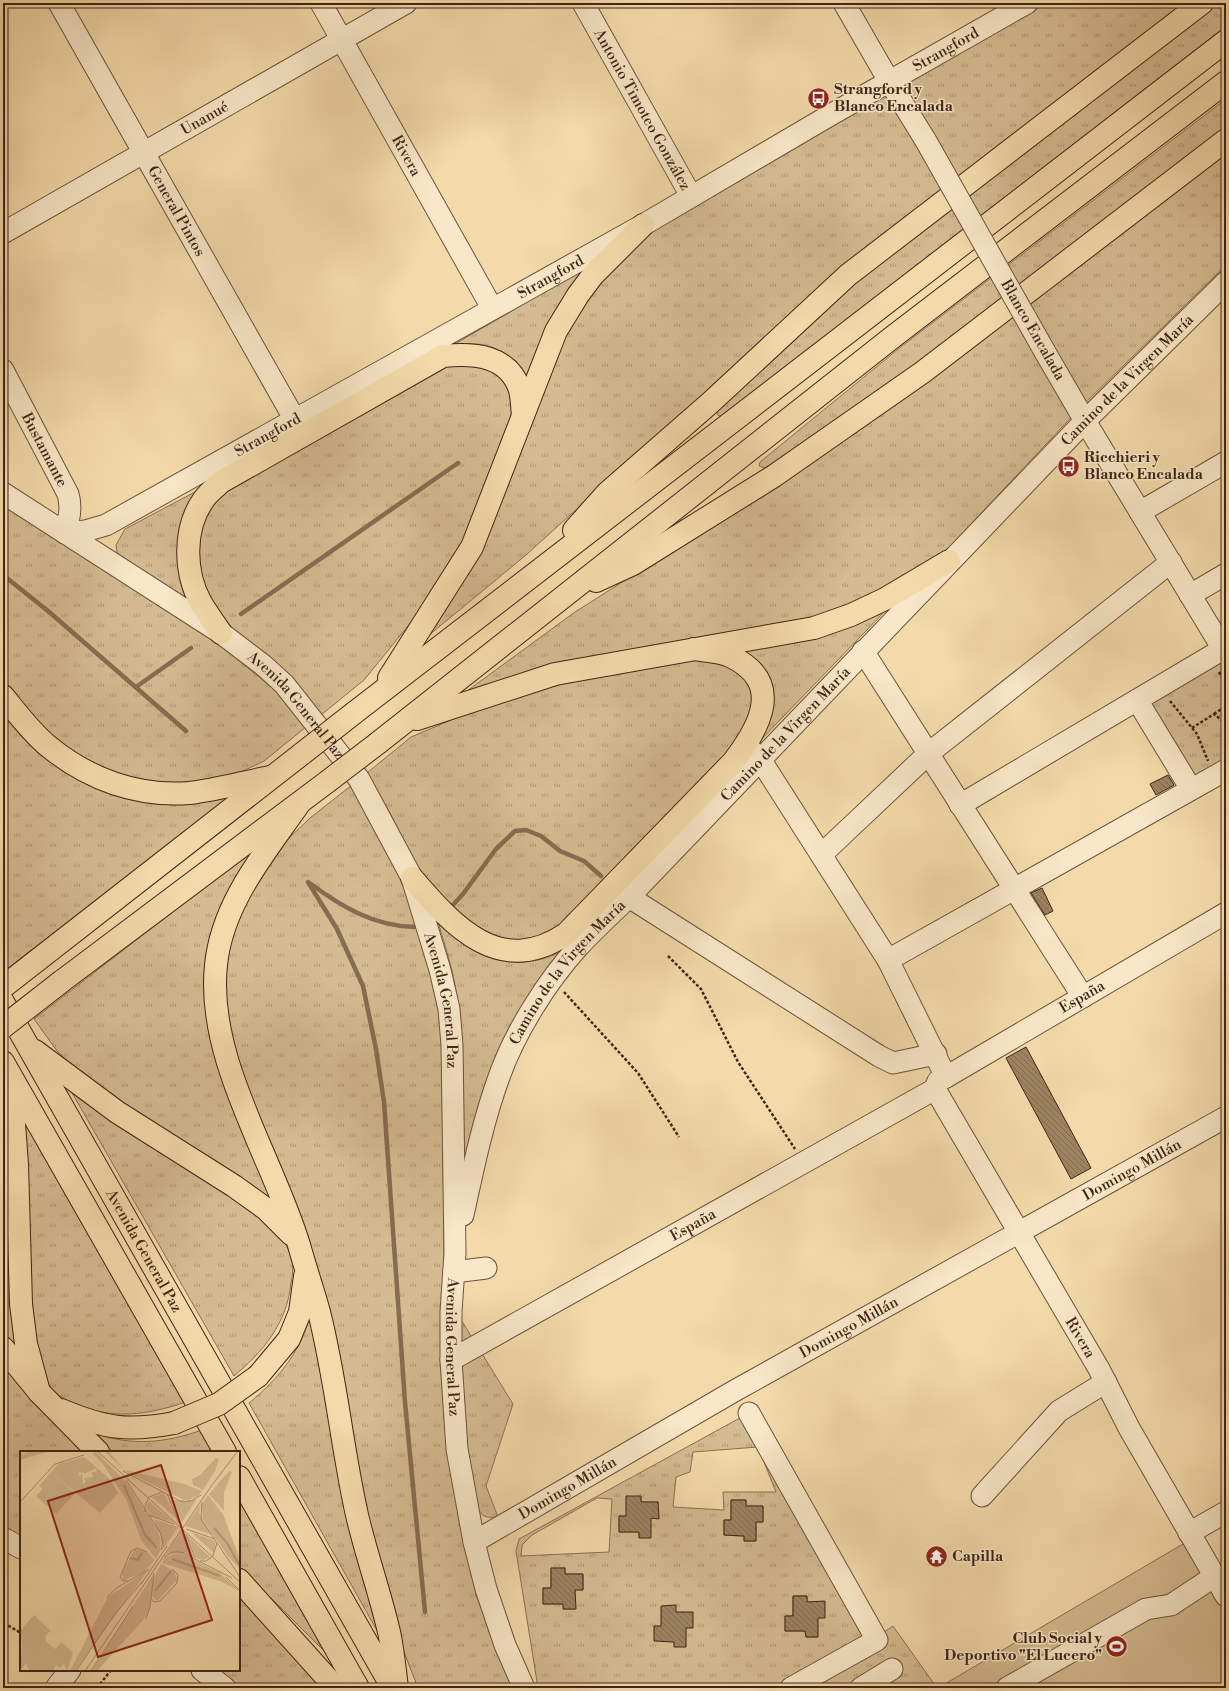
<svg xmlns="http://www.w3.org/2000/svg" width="1229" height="1691" font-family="'Libre Bodoni',serif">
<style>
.grass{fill:url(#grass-tufts);stroke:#8a7053;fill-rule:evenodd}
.pitch{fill:#d5bb91;stroke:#8a7053}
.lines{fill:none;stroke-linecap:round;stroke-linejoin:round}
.stream{stroke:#866c50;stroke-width:4.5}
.building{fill:url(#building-back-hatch);stroke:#3f2515}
.minor-casing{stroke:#6c523a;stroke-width:23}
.highway-casing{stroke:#3f2515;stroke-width:24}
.path{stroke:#3f2515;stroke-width:2.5;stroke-dasharray:3 2;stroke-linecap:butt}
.minor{stroke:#f8e7c8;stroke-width:21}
.highway{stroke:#f4daaa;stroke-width:22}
.minor-bridge-casing{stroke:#6c523a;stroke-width:23;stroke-linecap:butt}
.highway-bridge-casing{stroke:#3f2515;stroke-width:24;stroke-linecap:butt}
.minor-bridge{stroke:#f8e7c8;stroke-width:21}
.highway-bridge{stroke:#f4daaa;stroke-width:22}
.labels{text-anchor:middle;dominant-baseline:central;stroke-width:3;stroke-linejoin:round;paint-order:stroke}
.street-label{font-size:15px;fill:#3f2515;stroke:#f8e7c8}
.poi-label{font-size:15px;font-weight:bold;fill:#3f2515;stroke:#f8e7c8;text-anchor:start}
.inset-river{fill:none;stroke:#b69c77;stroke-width:2}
.inset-road{fill:none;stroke:#ac926e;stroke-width:1}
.view{fill:#8f2418;fill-opacity:0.15;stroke:#8f2418;stroke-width:2}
.inset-edge{fill:none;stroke:#3f2515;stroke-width:2}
</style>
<defs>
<pattern id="grass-tufts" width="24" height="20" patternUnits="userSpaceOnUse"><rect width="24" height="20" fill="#d5bb91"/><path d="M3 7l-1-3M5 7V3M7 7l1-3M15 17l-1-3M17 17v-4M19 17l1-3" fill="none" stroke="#ae9875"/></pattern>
<pattern id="building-back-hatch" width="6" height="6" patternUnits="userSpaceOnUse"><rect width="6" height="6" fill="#9d8362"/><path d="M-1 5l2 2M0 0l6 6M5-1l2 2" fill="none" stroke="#816b50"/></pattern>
</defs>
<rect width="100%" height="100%" fill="#f4daaa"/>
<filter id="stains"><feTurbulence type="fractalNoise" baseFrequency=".005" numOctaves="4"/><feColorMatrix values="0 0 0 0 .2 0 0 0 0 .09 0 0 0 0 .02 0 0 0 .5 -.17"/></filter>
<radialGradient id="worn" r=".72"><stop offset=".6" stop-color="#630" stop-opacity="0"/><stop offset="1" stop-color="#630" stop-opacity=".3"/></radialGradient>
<g class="grass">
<path d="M 1047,3 L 1186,3 L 704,394 L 526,555 L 411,650 L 562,335 L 584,298 L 650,232 L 700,200 Z"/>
<path d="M 1218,3 L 1226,3 L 1226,26 L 722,416 L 719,416 L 717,414 L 718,410 L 853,284 Z"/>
<path d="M 1226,99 L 1226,128 L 916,365 L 765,468 L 759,466 L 760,462 L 902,346 Z"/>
<path d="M 1226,151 L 1226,265 L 1078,410 L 941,556 L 849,609 L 452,702 L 575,612 L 779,483 Z"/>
<path d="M 591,265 L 528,383 C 504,351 497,340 453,345 Z"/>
<path d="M 477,363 L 503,377 L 511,393 L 513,411 L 507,433 L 464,545 L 443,583 L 364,680 L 321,715 L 228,628 L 209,599 L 197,567 L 201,525 L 210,504 L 226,489 L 445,365 Z"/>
<path d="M 195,492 C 174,539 174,553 189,602 L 122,559 L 117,552 L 116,545 L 125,529 Z"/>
<path d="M 3,505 L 216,642 L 275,690 L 306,727 L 264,761 L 243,771 L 207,781 L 160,785 L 114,776 L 61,746 L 3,684 Z"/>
<path d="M 890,606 L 755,746 C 779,700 784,682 739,648 Z"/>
<path d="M 696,658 C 721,663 760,668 754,704 C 752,716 745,728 741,740 L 562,927 L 545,937 L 516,943 L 476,931 L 421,874 L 391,815 L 367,773 L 411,737 L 515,693 Z"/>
<path d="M 1218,658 L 1226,671 L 1226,764 L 1194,783 L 1145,702 Z"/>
<path d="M 3,708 L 76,777 L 233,795 L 7,969 L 3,959 Z"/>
<path d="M 352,785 L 403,882 L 431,973 L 439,1010 L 442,1046 L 444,1251 L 441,1362 L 444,1417 L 450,1466 L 476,1595 L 514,1688 L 418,1688 L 397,1634 L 378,1568 L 309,1239 L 239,1070 L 228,1029 L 224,968 L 240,908 L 285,842 L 310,818 Z"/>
<path d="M 267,839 L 207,971 L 276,1208 L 86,1078 L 57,1051 L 34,1019 Z"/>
<path d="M 438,922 C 481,955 511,977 565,950 L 464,1173 C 463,1117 465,1060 458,1005 C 455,976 446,949 438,922 Z"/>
<path d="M 67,1084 C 100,1107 134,1129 168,1151 C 202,1174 275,1216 290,1253 C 294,1263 293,1273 291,1283 C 287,1323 263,1352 234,1376 Z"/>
<path d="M 18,1110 L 186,1402 C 148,1415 112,1420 75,1404 C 67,1400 58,1396 52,1389 C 41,1378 38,1359 33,1344 Z"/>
<path d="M 3,1117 L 20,1356 L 3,1334 Z"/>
<path d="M 310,1317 L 379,1634 L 249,1403 C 278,1379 299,1354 310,1317 Z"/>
<path d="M 460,1318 L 513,1404 L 486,1486 L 498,1517 C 488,1518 483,1518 478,1509 L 467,1454 L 463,1409 Z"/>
<path d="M 3,1361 L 86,1452 L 21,1452 L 21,1537 L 3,1527 Z"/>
<path d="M 749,1413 L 880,1635 L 893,1626 L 937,1688 L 538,1688 L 516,1551 L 519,1539 ZM 758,1447 L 776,1492 L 723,1492 L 724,1510 L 673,1507 L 676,1477 L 690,1472 L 693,1452 ZM 641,1496 L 641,1502 L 658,1502 L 659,1518 L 651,1518 L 639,1538 L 639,1532 L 619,1532 L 619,1516 L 626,1516 ZM 597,1498 L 612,1499 L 609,1552 L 521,1556 L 522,1545 L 532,1535 ZM 731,1500 L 746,1500 L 746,1506 L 763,1506 L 763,1522 L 756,1522 L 756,1541 L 744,1541 L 744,1536 L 724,1535 L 724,1520 L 731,1520 ZM 551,1568 L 565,1568 L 565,1574 L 583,1574 L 583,1590 L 575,1590 L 575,1609 L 564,1609 L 563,1604 L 543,1604 L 543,1588 L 551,1588 ZM 793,1596 L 807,1596 L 807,1602 L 825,1602 L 817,1618 L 817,1637 L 806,1637 L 805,1631 L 785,1631 L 785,1616 L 793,1616 Z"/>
<path d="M 202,1430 L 214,1452 L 113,1452 L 96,1434 C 133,1446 165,1443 202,1430 Z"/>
<path d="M 239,1495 L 333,1660 L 239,1566 Z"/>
<path d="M 239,1591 L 330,1688 L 241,1688 L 218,1670 L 239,1670 Z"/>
</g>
<path class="pitch" d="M 1188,1541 L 1226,1606 L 1226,1688 L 938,1688 Z"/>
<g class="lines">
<g class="stream">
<path d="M 3,575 L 48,611 L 186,731"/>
<path d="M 241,614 L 458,463"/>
<path d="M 136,687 L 191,648"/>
<path d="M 308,882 L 337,929 L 363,986 L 376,1049 L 384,1102 L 405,1402 L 425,1612"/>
<path d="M 311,884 C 342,907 374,926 414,927"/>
<path d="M 452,906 L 463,894 L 496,849 L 515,831 L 526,830 L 541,836 L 560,851 L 584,861 L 601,876"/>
</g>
</g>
<g class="building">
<path d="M 1168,775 L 1174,785 L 1156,795 L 1150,784 Z"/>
<path d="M 1042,888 L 1053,911 L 1045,915 L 1031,893 Z"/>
<path d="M 1026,1047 L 1091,1168 L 1071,1179 L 1006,1058 Z"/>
<path d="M 626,1496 L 641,1496 L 641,1502 L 658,1502 L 659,1519 L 651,1518 L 651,1538 L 639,1538 L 639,1532 L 619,1532 L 619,1516 L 626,1516 Z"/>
<path d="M 731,1500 L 746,1500 L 746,1506 L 763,1506 L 763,1522 L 756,1522 L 756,1541 L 744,1541 L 744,1536 L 724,1535 L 724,1520 L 731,1520 Z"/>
<path d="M 551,1568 L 565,1568 L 565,1574 L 583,1574 L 583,1590 L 575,1590 L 576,1609 L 563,1609 L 563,1604 L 543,1604 L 543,1588 L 551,1588 Z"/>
<path d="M 793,1596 L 807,1596 L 807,1602 L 825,1601 L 825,1618 L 818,1618 L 818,1637 L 806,1637 L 805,1631 L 785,1631 L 785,1616 L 793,1616 Z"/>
<path d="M 676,1605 L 676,1612 L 693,1612 L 693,1628 L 686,1628 L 686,1647 L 674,1647 L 674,1642 L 654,1641 L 654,1626 L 661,1626 L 661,1606 Z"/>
</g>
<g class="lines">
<defs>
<g id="minor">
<path id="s1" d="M 59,3 L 295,420"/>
<path id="s2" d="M 321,3 L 492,308"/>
<path id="s3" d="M 583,3 L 691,196"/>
<path d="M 844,3 L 889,81 L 926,141"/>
<path id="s4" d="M 3,233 L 406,3"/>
<path d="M 1045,352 L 1085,421 L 1226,654"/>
<path id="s5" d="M 3,370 L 68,494 C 72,508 69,519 65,533"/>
<path id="s6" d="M 3,493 L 221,633 L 263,665 L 284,684 L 359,779 L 412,878 L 440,970 L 449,1009 L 452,1045 L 455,1253 L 451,1312 L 451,1360 L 457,1449 L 474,1542 L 486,1589 L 505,1645 L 524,1688"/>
<path d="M 1140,512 L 1226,462"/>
<path id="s7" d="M 65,533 L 85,531 L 106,525 L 643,225 L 832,114 L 1027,3"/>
<path d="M 1190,595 L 1226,574"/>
<path d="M 863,651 L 1083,997"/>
<path d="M 1137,700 L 1191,789"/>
<path d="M 751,750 L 760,759 L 888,960 L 946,1077"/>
<path d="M 960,805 L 1223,649"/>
<path d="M 822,854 L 929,753 L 1171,562"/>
<path d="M 629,897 L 879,1056 L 893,1063 L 936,1054"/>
<path id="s8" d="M 1226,913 L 946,1077 L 938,1081 L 935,1089 L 1099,1369 L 1129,1428 L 1226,1596"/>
<path d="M 888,960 L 1226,770"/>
<path id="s9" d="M 463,1215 C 473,1169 483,1121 499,1077 C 515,1032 547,981 579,946 C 595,929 612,913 629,897 L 1085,421 L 1226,282"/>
<path d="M 454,1272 L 486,1268"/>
<path id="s10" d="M 451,1360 L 935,1089"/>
<path d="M 749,1413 L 877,1640 L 791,1688"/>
<path d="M 982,1496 L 1059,1411 L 1106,1382"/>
<path d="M 1189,1533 L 1226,1512"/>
<path d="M 3,1538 L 21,1548"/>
<path id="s11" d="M 474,1542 L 736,1390 L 1226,1117"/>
<path d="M 202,1670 L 225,1688"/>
<path d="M 56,1688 L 70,1670"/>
<path d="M 861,1688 L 892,1669"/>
<path d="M 1007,1688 L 1146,1609 L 1171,1605 L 1215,1576"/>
</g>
<g id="highway">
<path d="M 574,530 L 607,493 L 710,403 L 848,275 L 1202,3"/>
<path d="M 596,581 L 633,564 L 774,476 L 923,372 L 1226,140"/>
<path d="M 221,633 C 214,623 207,613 201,603 C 184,572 183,528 204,499 C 208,493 215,488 221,482 L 443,356 C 474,353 509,355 520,390 C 522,398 522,407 523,415"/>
<path d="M 389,678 L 472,547 L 556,331 L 578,295 L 593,275 L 643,225"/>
<path d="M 3,696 C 17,713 31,732 48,746 C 88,779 137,797 189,793 C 216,790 244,782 270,777"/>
<path d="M 354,713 L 1226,41"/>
<path d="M 417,719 L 555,674 L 814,628 L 851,615 L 885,599 L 949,561"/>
<path d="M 378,743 L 894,336 L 1226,82"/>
<path d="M 299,804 C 265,853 222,903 216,965 C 206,1059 272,1156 299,1245 C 305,1267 313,1290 319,1312 C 336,1379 342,1448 357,1515 C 366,1554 380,1593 389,1632 C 393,1651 395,1670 397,1688"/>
<path d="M 412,878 C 454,927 500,978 566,934 L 733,762 C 760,727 785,682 730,656 C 720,651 705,651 694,649"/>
<path d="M 62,981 L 327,782"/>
<path d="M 3,987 L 303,753"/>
<path id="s12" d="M 3,1002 L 392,1687"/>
<path d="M 35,1051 L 117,1112 L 234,1186 L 266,1209 L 291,1234"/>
<path d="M 3,1062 L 225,1452"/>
<path d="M 7,1080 L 13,1111 L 17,1164 L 21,1304 L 26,1344 L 39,1392"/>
<path d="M 3,1348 L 39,1392 L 98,1452"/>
<path d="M 258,1376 L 289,1339 L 300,1312 L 305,1276"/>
<path d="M 61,1410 C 104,1428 127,1432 174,1423"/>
<path d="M 239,1477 L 358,1688"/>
<path d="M 239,1580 L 336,1688"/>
</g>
</defs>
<use href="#minor" class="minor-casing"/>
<use href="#highway" class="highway-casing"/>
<g class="path">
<path d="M 1219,672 L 1226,683"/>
<path d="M 1170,701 L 1197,734 L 1208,761"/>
<path d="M 1214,714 L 1226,706"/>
<path d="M 1192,728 L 1214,714 L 1226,724"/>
<path d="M 668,956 L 701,989 L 738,1062 L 795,1149"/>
<path d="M 564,992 L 638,1073 L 679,1137"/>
<path d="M 4,1623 L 21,1633"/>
<path d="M 97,1688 L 111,1670"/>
</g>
<use href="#minor" class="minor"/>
<use href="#highway" class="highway"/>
<defs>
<path id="minor-bridge" d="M 926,141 L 1045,352"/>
<g id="highway-bridge">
<path d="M 303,753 L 354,713"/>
<path d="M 327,782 L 378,743"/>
<path d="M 3,1027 L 62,981"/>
<path d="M 174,1423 L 219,1404 L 258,1376"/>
</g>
</defs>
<use href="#minor-bridge" class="minor-bridge-casing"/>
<use href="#highway-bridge" class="highway-bridge-casing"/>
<use href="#minor-bridge" class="minor-bridge"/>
<use href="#highway-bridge" class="highway-bridge"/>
</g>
<defs>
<symbol id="bus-disc" viewBox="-11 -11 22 22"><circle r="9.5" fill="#8f2418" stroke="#f8e7c8"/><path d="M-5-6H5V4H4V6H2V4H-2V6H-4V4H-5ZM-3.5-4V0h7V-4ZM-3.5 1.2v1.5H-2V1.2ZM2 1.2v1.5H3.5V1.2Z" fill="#fff"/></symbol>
<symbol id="temple-disc" viewBox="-11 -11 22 22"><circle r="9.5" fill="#8f2418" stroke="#f8e7c8"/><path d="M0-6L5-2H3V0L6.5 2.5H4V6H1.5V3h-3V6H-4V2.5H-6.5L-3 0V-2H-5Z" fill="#fff"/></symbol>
<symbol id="stadium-disc" viewBox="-11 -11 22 22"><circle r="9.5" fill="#8f2418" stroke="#f8e7c8"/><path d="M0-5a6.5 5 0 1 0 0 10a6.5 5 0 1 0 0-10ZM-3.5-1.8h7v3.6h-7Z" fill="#fff"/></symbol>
</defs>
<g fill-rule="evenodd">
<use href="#bus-disc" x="806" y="86" width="25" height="25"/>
<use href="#bus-disc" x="1056" y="454" width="25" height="25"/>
<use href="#temple-disc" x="924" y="1544" width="25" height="25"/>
<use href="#stadium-disc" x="1104" y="1634" width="25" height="25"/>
</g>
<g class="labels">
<g class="street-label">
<text stroke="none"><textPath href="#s7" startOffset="1007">Strangford</textPath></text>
<text stroke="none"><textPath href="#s3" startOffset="122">Antonio Timoteo González</textPath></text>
<text stroke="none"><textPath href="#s4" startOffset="232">Unanué</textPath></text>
<text stroke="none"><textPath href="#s2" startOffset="175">Rivera</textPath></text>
<text stroke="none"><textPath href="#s1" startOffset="239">General Pintos</textPath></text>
<text stroke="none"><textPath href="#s7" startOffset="551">Strangford</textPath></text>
<text transform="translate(1033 330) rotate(60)">Blanco Encalada</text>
<text stroke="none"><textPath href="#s9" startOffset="1085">Camino de la Virgen María</textPath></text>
<text stroke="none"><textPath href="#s7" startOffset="227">Strangford</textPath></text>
<text stroke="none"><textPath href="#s5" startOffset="90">Bustamante</textPath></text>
<text stroke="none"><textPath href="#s6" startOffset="364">Avenida General Paz</textPath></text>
<text stroke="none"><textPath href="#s9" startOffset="593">Camino de la Virgen María</textPath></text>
<text stroke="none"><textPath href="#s9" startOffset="269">Camino de la Virgen María</textPath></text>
<text transform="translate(1082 997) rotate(-30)">España</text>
<text stroke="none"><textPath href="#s6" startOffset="700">Avenida General Paz</textPath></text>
<text stroke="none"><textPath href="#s11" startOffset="756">Domingo Millán</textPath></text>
<text stroke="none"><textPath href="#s10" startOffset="277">España</textPath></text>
<text stroke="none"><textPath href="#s12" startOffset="286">Avenida General Paz</textPath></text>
<text stroke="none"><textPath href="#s11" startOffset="432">Domingo Millán</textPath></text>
<text stroke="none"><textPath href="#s8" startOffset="630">Rivera</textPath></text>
<text stroke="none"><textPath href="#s6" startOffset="1048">Avenida General Paz</textPath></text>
<text stroke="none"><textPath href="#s11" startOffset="108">Domingo Millán</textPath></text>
</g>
<g class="poi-label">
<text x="834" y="89">Strangford y<tspan x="834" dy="17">Blanco Encalada</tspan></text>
<text x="1084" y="457">Ricchieri y<tspan x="1084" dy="17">Blanco Encalada</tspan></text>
<text x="952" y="1556">Capilla</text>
<text x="1102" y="1638" text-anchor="end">Club Social y<tspan x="1102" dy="17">Deportivo "El Lucero"</tspan></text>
</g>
</g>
<g transform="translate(20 1451)">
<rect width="220" height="220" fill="#f4daaa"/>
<path d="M 11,0 L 30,0 L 0,9 L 0,4 ZM 84,0 L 88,0 L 105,19 L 164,33 L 182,40 L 178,45 L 166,50 L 107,21 ZM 76,1 L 106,31 L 141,84 L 140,100 L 136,108 L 121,89 L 106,48 L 83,13 L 72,2 ZM 64,6 L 90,28 L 98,42 L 80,62 L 31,21 L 38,13 ZM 77,17 L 76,21 L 72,21 L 73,26 L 64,27 L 66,31 L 63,33 L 62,22 L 60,25 L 58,22 L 63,21 L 64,23 ZM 196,7 L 199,8 L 195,20 L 183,39 L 173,34 L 172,28 L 180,24 ZM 209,20 L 212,21 L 204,41 L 204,60 L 189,43 ZM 144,42 L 157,68 L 132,46 ZM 188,44 L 203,63 L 220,109 L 220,118 L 208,105 L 183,70 L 182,53 ZM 149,45 L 154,49 L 176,49 L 162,71 ZM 129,50 L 153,71 L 131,65 L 126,56 ZM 181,53 L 179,62 L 193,84 L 165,75 ZM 134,68 L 158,76 L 142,100 L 143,96 ZM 162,80 L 166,85 L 174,107 L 166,102 L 146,103 ZM 171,81 L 196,90 L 194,102 ZM 167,84 L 190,106 L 183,109 L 176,107 ZM 115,98 L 127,101 L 135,109 L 123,121 L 103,130 L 102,121 ZM 158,101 L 200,122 L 219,140 L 200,130 L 142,112 L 144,107 ZM 141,113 L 154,120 L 157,129 L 137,150 L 132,145 L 133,129 ZM 129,118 L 55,220 L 50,220 L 88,146 ZM 134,122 L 130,155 L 125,167 L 77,220 L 72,220 ZM 14,164 L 53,202 L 47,220 L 44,213 L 40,217 L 36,214 L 33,220 L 10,220 L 6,213 L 0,219 L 2,194 L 0,180 ZM 30,180 L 42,191 L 35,198 L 26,190 L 25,185 Z" fill="#d5bb91" fill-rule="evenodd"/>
<path d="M 31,21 L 55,42 L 36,63 L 16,45 L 22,38 L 19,35 Z" fill="#d5bb91"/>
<path class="inset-river" d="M 104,34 L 125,84 L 137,97M 194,77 L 207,92 L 220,115M 110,107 L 118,109 L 122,102M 152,108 L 200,125M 135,140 L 151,120"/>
<path class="inset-road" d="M 77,0 L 220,131M 103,20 L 162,51 L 171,50 L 181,44M 106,29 L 140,81 L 143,90 L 141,99M 147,43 L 159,72M 0,51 L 35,13 L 64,4M 182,51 L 181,68 L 220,126M 125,61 L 125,55 L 129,46 L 142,41M 128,64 L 154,73M 166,78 L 195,88M 166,83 L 175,107M 144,106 L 153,101 L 161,101 L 212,127M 180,110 L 186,110 L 193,105 L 197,92M 206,126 L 220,140M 108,130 L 103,130 L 100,126 L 111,100 L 117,97 L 127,101M 121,133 L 147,95M 87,146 L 98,136 L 129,118M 131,147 L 134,151 L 140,150 L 157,132 L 158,124 L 152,118M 126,168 L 130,156 L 134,122M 56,220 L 95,163 L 122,131M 65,220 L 192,34 L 218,0M 71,220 L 113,155"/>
<path class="view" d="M 141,14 L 192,169 L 78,206 L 28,50 Z"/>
<rect width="220" height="220" class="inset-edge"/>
</g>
<rect width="1229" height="1691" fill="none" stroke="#f4daaa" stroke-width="16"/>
<rect x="4" y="4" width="1221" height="1683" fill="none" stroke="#3f2515" stroke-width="2"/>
<rect x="8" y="8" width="1213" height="1675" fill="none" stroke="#3f2515"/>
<rect width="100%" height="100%" filter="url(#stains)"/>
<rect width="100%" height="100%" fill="url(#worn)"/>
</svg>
